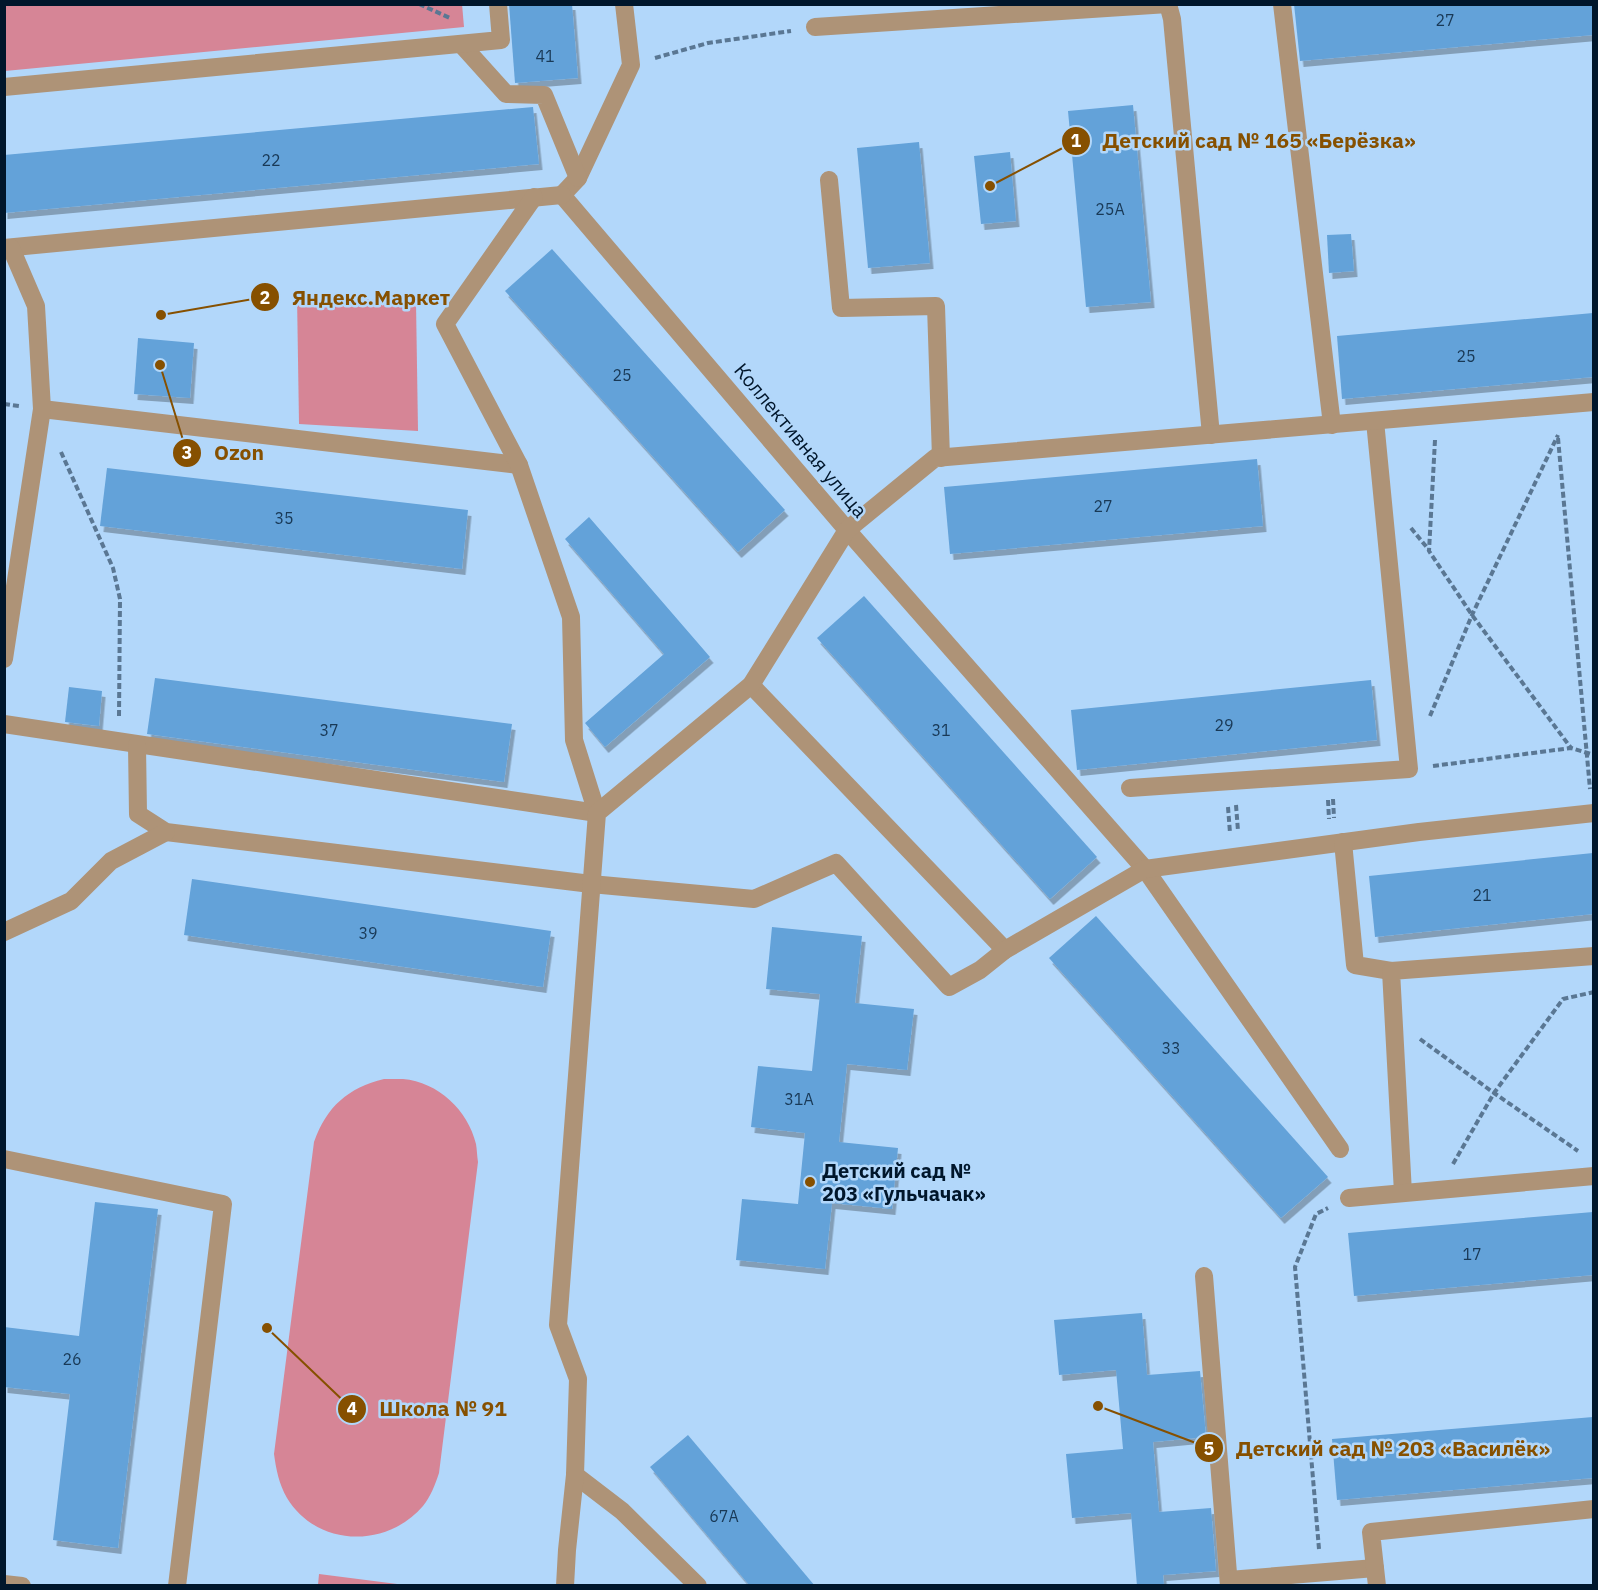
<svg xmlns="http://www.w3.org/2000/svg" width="1598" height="1590" font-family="'IBM Plex Sans',sans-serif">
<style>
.green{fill:#d68596}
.building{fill:#63a2d9;filter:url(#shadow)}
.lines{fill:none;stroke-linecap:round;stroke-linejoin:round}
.path{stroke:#5a7793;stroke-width:4;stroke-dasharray:6 3;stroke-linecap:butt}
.minor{stroke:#ae9377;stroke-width:18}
.poi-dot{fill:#865000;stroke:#b2d7fa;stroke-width:2}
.labels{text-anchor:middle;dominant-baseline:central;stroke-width:5;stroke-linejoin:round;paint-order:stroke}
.number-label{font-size:16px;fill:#193956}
.street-label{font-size:20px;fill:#00162b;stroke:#b2d7fa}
.poi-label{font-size:20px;font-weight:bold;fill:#00162b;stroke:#b2d7fa;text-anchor:start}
.leader{fill:none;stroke:#865000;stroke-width:2}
.callout-dot{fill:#865000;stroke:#b2d7fa;stroke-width:2}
.mark-label{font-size:18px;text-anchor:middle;font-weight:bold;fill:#fff}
.callout-label{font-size:21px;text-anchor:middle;font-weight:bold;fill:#865000;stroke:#b2d7fa;stroke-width:5;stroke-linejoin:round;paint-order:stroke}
</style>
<defs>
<filter id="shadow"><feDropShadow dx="3.5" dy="6" stdDeviation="0" flood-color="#0004"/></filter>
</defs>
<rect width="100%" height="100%" fill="#b2d7fa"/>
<g class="green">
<path d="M 5,4 L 462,4 L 464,27 L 5,71 Z"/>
<path d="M 297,295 L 416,302 L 418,431 L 299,424 Z"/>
<path d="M 384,1079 C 391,1079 397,1079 403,1079 C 438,1082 468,1110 476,1144 C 477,1150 477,1156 478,1162 L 439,1473 C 435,1485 431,1496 423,1506 C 386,1549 317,1547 287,1498 C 279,1484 276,1469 274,1454 L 314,1142 C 327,1106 348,1088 384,1079 Z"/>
<path d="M 319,1574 L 405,1585 L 318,1585 Z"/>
</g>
<g class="building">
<path d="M 509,4 L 572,4 L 578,78 L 515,83 Z"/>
<path d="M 1294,4 L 1593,4 L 1593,35 L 1300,61 Z"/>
<path d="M 1133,105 L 1151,302 L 1086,307 L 1068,111 Z"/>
<path d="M 533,107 L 539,164 L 4,213 L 4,155 Z"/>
<path d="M 919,142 L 930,263 L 868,268 L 857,148 Z"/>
<path d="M 1010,152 L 1016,221 L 981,224 L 974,156 Z"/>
<path d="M 1351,234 L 1354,271 L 1329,273 L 1327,235 Z"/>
<path d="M 552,249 L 785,510 L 738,552 L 505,291 Z"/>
<path d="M 1593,313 L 1593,377 L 1342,399 L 1337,336 Z"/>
<path d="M 138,338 L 194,343 L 190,398 L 134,394 Z"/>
<path d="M 1257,459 L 1263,526 L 950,554 L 944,487 Z"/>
<path d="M 107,468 L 468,510 L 462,569 L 100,526 Z"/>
<path d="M 589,517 L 710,657 L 605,747 L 585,723 L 664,654 L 565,539 Z"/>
<path d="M 864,596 L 1097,857 L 1050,899 L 817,638 Z"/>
<path d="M 155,678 L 512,724 L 504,782 L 147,734 Z"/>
<path d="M 1371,680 L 1377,740 L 1077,770 L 1071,710 Z"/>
<path d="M 69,687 L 102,691 L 99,726 L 65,722 Z"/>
<path d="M 1593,853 L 1593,914 L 1375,937 L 1369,876 Z"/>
<path d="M 192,879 L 551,931 L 543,987 L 184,935 Z"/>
<path d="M 1096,916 L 1328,1177 L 1281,1218 L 1049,958 Z"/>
<path d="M 772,927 L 862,936 L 855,1003 L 914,1009 L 907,1070 L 847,1064 L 839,1142 L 898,1148 L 892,1209 L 832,1203 L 825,1269 L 736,1260 L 742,1199 L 798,1204 L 805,1133 L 751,1127 L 758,1066 L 812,1071 L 820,994 L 766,989 Z"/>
<path d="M 95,1202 L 158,1209 L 118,1548 L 53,1540 L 70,1394 L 4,1387 L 4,1327 L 79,1336 Z"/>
<path d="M 1593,1212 L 1593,1275 L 1354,1296 L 1348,1233 Z"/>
<path d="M 1142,1313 L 1147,1375 L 1200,1371 L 1206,1437 L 1153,1442 L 1159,1512 L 1211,1508 L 1216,1571 L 1163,1575 L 1164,1586 L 1137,1586 L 1131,1513 L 1072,1518 L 1066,1454 L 1123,1449 L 1116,1370 L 1059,1375 L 1054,1320 Z"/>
<path d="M 1593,1417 L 1593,1478 L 1337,1500 L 1332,1439 Z"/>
<path d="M 688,1435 L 815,1586 L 750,1586 L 650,1467 Z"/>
</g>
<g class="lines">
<g class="path">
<path d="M 419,4 L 450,18"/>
<path d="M 655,58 L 708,43 L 791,31"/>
<path d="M 4,404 L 19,406"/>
<path d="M 1558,438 L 1590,789"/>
<path d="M 1435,440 L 1429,551 L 1472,615 L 1571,748"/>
<path d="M 61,452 L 113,568 L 120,599 L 119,717"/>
<path d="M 1411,528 L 1429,550"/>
<path d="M 1430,716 L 1472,615 L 1558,435"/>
<path d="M 1433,766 L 1571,748 L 1594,755"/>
<path d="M 1333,799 L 1334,818"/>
<path d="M 1328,800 L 1329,819"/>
<path d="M 1236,805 L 1238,831"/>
<path d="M 1228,807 L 1230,833"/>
<path d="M 1420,1039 L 1494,1093 L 1578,1151"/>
<path d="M 1453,1164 L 1494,1093 L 1563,999 L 1594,992"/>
<path d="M 1319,1549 L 1295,1267 L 1316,1214 L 1328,1208"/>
</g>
<g class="minor">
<path d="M 624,4 L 631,65 L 578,178 L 562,195 L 847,530 L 1145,869 L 1340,1149"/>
<path d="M 1168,4 L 1172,19 L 1211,435"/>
<path d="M 1282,4 L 1332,425"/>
<path d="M 815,27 L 1168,4"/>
<path d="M 461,44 L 506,94 L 544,95 L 578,178"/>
<path d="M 4,87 L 501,40 L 498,4"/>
<path d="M 829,180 L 841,308 L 936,306 L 941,458"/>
<path d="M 4,248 L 562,195"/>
<path d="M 42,409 L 519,465"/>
<path d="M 4,659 L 42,409 L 36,306 L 11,248"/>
<path d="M 751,685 L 1005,950"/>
<path d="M 4,724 L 597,813 L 574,740 L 571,617 L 519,465 L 445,324 L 534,197"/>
<path d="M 137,745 L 138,814 L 166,832 L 591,884 L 754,899 L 836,863 L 949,987 L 980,970 L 1005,950 L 1145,869 L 1419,832 L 1594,813"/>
<path d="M 1130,788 L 1409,769 L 1375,421"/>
<path d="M 1343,842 L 1355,965 L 1391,971"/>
<path d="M 4,932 L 71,901 L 111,861 L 166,832"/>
<path d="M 4,1159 L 223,1204 L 177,1586"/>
<path d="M 1403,1193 L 1391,971 L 1594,956"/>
<path d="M 1349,1198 L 1594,1176"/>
<path d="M 1204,1276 L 1229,1586"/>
<path d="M 575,1475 L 622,1511 L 698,1586"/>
<path d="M 1229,1580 L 1375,1568"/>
<path d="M 4,1584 L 22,1586"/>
<path d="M 565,1586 L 567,1550 L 575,1475 L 578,1379 L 558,1325 L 597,813 L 751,685 L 847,530 L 935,458 L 1594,402"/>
<path d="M 1377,1586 L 1371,1532 L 1594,1509"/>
</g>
</g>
<circle class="poi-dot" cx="810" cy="1182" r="6"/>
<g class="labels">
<g class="number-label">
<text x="1445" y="20">27</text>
<text x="545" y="56">41</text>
<text x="271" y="160">22</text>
<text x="1110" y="209">25А</text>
<text x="1466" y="356">25</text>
<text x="622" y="375">25</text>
<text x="1103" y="506">27</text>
<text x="284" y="518">35</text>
<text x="1224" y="725">29</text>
<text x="329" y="730">37</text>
<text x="941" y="730">31</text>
<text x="1482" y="895">21</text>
<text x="368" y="933">39</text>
<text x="1171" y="1048">33</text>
<text x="799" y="1099">31А</text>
<text x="1472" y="1254">17</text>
<text x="72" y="1359">26</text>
<text x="724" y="1516">67А</text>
</g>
<g class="street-label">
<text transform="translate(801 440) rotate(50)">Коллективная улица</text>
</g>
<g class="poi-label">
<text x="822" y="1170">Детский сад №<tspan x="822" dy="23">203 «Гульчачак»</tspan></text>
</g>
</g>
<path class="leader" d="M990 186L1076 141M161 315L265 297M160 365L187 453M267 1328L352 1409M1098 1406L1209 1448"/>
<g class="callout-dot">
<circle cx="990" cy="186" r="6"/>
<circle cx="161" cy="315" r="6"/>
<circle cx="160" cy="365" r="6"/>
<circle cx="267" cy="1328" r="6"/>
<circle cx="1098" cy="1406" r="6"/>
<circle cx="1076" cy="141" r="15"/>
<circle cx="265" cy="297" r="15"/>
<circle cx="187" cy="453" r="15"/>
<circle cx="352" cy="1409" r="15"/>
<circle cx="1209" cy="1448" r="15"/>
</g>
<g class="mark-label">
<text x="1076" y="147">1</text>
<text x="265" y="304">2</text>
<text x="187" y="459">3</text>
<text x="352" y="1415">4</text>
<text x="1209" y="1455">5</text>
</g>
<g class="callout-label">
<text x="1259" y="148">Детский сад № 165 «Берёзка»</text>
<text x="371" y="305">Яндекс.Маркет</text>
<text x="239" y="460">Ozon</text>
<text x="443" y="1416">Школа № 91</text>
<text x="1393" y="1456">Детский сад № 203 «Василёк»</text>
</g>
<rect width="1598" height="1590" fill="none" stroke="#00162b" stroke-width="12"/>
</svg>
